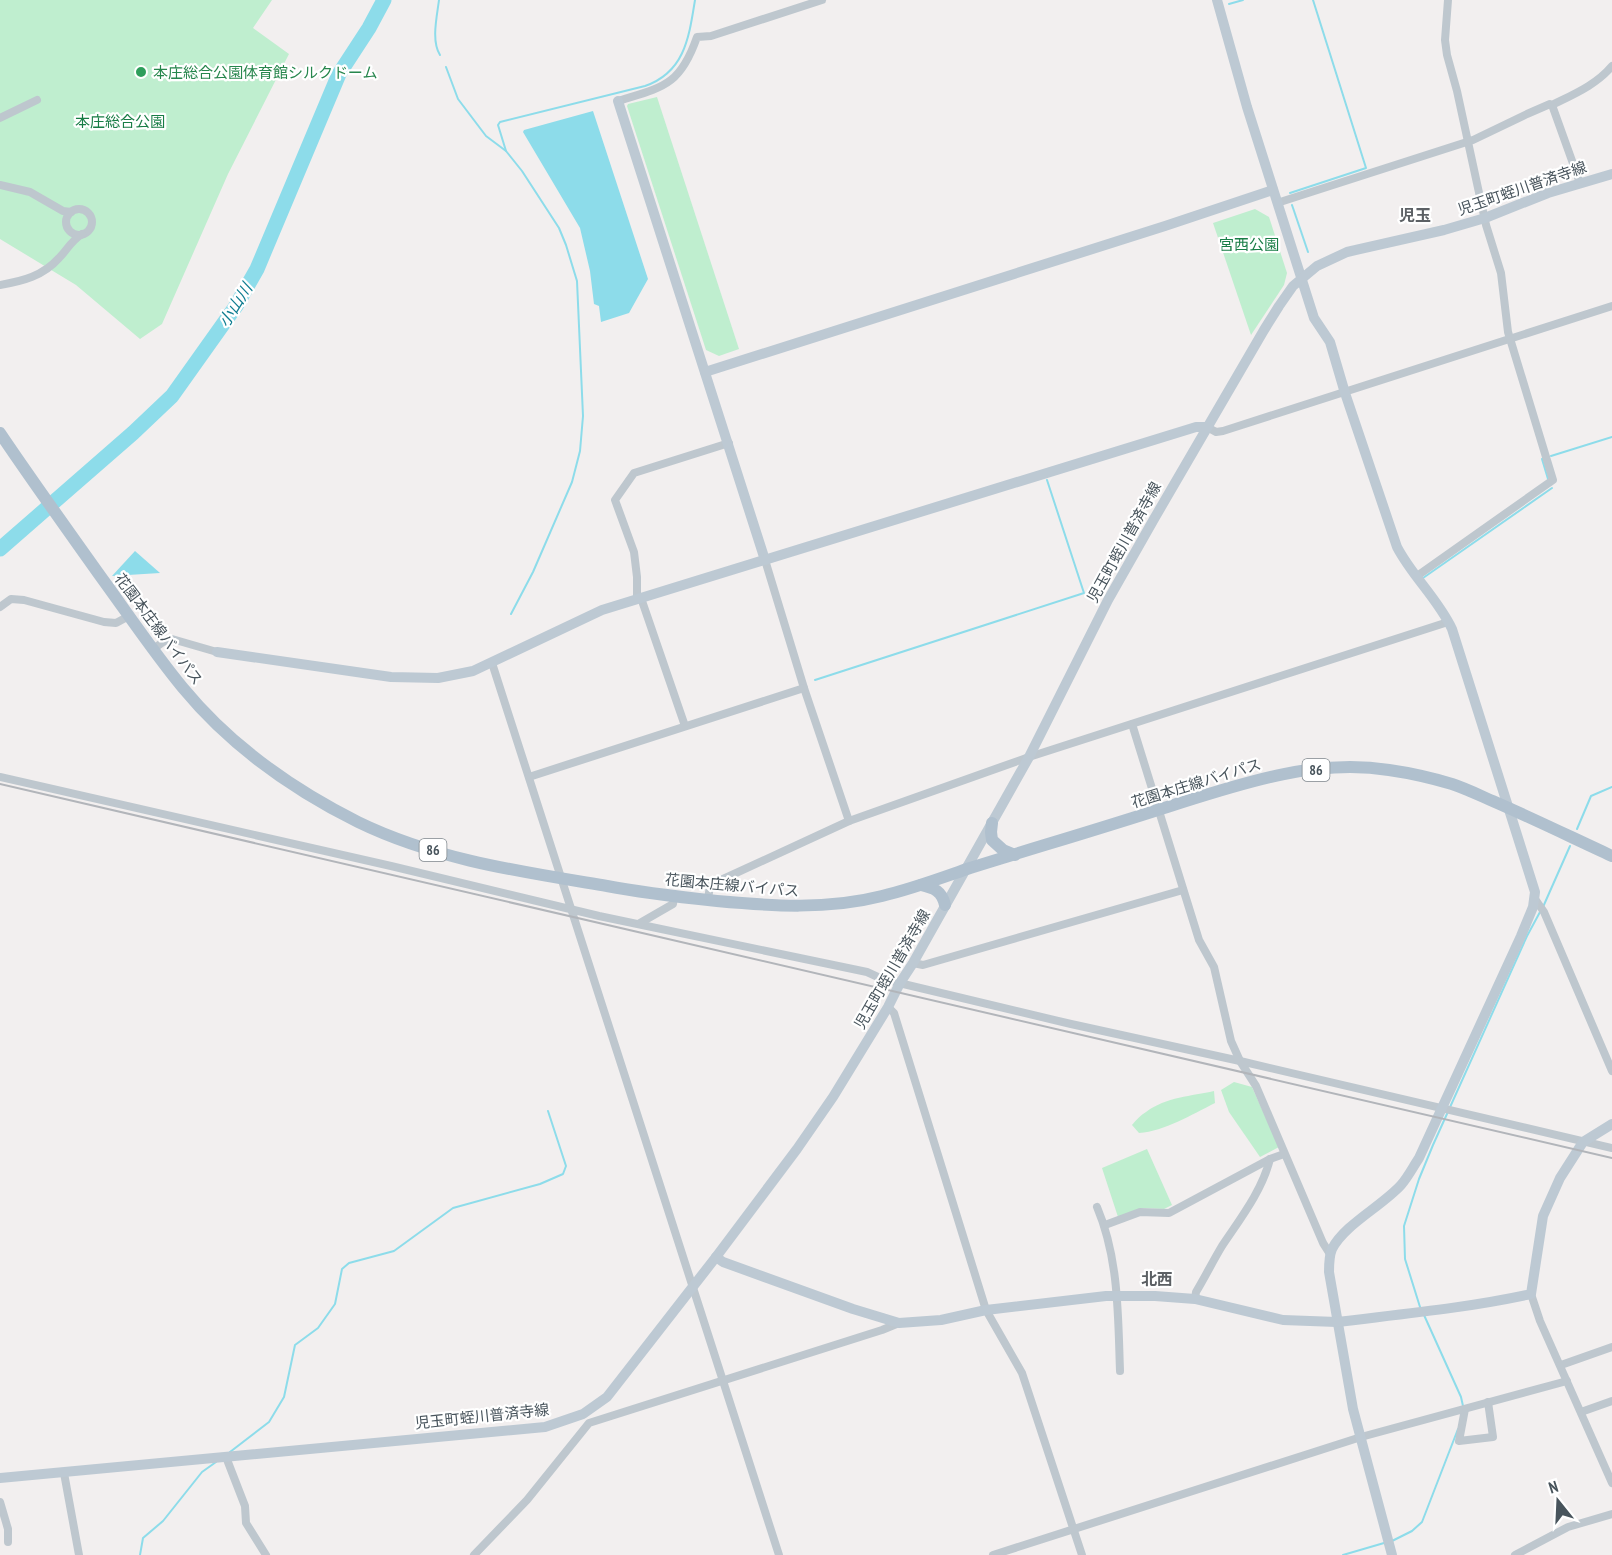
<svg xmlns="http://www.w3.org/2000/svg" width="1612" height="1555" font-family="'PT Sans Narrow','Noto Sans JP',sans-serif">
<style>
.green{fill:#bfeecf}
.water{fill:#8ddcea}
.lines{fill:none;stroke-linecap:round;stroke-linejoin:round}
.stream{stroke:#8ddcea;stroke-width:2}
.river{stroke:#8ddcea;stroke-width:15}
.street{stroke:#bec7ce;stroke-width:8}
.secondary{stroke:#bdc9d3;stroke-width:10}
.primary{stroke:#b0c0ce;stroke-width:12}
.rail{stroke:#b2b5ba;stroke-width:2}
.leisure-dot{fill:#2e9e5b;stroke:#fff;stroke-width:2}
.labels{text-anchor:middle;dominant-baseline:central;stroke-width:4.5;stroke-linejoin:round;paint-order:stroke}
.shield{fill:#fff;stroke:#7f878d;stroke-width:1.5}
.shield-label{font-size:14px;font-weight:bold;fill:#48545c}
.leisure-label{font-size:15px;fill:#27864d;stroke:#fff;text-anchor:start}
.park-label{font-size:15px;fill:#197d46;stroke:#fff}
.street-label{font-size:15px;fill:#48545c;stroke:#fff}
.neighbourhood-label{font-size:16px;font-weight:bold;fill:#5c6064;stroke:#fff}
.water-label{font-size:16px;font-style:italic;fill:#0f7d91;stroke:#fff}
</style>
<rect width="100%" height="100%" fill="#f2efef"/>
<g class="green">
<path d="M 0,0 L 272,0 L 253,28 L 289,54 L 228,174 L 162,324 L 140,339 L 76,285 L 0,239 Z"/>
<path d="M 657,97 L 739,349 L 719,356 L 706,350 L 627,106 L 628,104 Z"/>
<path d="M 1255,209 L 1269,217 L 1287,273 L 1284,285 L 1251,335 L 1213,223 Z"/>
<path d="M 1234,1082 L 1252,1087 L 1279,1147 L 1260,1157 L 1229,1112 L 1221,1090 Z"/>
<path d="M 1214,1091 L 1215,1103 C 1191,1115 1165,1131 1139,1133 L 1132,1125 C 1136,1120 1141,1115 1146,1112 C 1166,1097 1192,1096 1214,1091 Z"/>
<path d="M 1147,1149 L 1172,1205 L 1164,1209 L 1142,1208 L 1118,1217 L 1102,1168 Z"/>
</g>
<g class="water">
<path d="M 593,111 L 648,279 L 629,313 L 601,322 L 599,306 L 594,304 L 590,271 L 580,228 L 523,132 L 524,130 Z"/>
<path d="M 135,551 L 160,573 L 112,576 Z"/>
</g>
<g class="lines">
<g class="stream">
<path d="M 439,0 C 437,16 431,41 440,55"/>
<path d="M 1229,4 L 1243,0"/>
<path d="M 446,67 L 458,99 L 486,136 L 506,151 L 522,171 L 559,228 L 566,245 L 577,281 L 583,416 L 580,451 L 572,482 L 533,572 L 511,614"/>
<path d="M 506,151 L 498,125 L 500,122 L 645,86 C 685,72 689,37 695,0"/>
<path d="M 1290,193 L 1366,168 L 1313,0"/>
<path d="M 1292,205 L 1308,252"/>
<path d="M 1551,456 L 1612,437"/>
<path d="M 1544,458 L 1542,459 L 1548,479"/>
<path d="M 1423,578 L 1552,488"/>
<path d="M 815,680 L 1084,593 L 1047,480"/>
<path d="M 1577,829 L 1591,796 L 1612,787"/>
<path d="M 1543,907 L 1570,846"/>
<path d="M 1420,1307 L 1405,1259 L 1404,1226 L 1419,1179 L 1433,1145 L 1527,936 L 1540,912"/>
<path d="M 1424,1315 L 1461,1397 L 1463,1406"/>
<path d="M 230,1452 L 269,1422 L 284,1397 L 295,1345 L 318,1328 L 335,1304 L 342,1269 L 349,1263 L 394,1251 L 453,1208 L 540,1184 L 563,1174 L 566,1166 L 548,1111"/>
<path d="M 1392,1541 L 1412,1531 L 1422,1522 L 1458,1429"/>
<path d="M 140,1555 L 143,1538 L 163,1521 L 202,1472 L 216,1462"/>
<path d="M 1343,1555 L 1384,1543"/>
</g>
<path class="river" d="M 0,549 L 133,433 L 172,396 L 236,306 L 257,269 L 339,74 L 369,28 L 384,0"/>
<g class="street">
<path d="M 618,101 C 663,87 680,86 697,37 L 711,36 L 822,0"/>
<path d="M 1552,105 L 1580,183"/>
<path d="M 0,118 L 37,100"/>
<path d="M 0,185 L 30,192 L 63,211 L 71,212"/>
<path d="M 1277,203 L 1473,140 L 1527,114 L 1550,104 L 1552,105 C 1574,94 1596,85 1612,66"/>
<circle cx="79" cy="222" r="13"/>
<path d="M 0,285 C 23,281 43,276 59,258 C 68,249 70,242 82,234"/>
<path d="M 1207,427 L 1216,432 L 1223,431 L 1612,306"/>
<path d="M 765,560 L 804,688 L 849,821"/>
<path d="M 1417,576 L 1553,480 L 1508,332 L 1501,273 L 1486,225 L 1457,91 L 1447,55 L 1445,40 L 1448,0"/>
<path d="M 641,598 L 685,726"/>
<path d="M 637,599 L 637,577 L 634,552 L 615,500 L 634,473 L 729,443"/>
<path d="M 0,607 L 11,599 L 24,600 L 104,622 L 116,623 L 129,616"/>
<path d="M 152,650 L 163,642 L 172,639 L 217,652"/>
<path d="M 492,663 L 779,1555"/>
<path d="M 1132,724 L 1199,940 L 1214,967 L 1231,1041 L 1240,1061 L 1256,1086 L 1323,1243 L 1330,1254"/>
<path d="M 0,777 L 391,866 L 599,916 L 867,972 L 880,978 L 895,982 L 1071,1024 L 1240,1061 L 1612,1148"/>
<path d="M 529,777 L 804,688"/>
<path d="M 1535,899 L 1544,912 L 1612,1071"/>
<path d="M 708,900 L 710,885 L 849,821 L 1029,757 L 1448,622"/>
<path d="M 640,923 L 673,904 L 674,896"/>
<path d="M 913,963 L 923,965 L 1183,890"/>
<path d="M 888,1007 L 894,1013 L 986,1310 L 1022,1373 L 1082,1555"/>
<path d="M 1097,1207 C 1119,1259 1118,1316 1120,1371"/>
<path d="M 1105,1225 L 1140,1212 L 1169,1213 L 1270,1159 L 1284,1154"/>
<path d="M 1531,1294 L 1540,1321 L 1612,1483"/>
<path d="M 1195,1299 L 1196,1292 C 1205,1277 1213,1261 1222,1246 C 1240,1219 1262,1191 1270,1159"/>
<path d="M 1561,1365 L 1612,1347"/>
<path d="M 1465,1409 L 1459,1441 L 1493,1437 L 1488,1402"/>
<path d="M 1581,1412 L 1612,1401"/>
<path d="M 226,1457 L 245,1506 L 246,1523 L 266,1555"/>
<path d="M 64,1473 L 79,1555"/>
<path d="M 0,1502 L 8,1529 L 8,1542"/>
<path d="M 474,1555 L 527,1500 L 589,1423 L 882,1330 L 899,1323"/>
<path d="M 993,1555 L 1361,1437 L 1567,1381"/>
<path d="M 1515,1555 L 1568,1527 L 1612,1514"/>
</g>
<g class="secondary">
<path d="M 1217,0 L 1247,107 L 1314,318 L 1330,342 L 1345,393 L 1397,547 C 1412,576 1438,599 1452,629 L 1535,892 L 1533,907 L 1521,936 L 1419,1158 C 1413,1167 1408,1177 1401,1185 C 1382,1206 1344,1225 1332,1249 C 1329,1256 1329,1264 1329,1272 L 1353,1409 L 1392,1555"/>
<path d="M 618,101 L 765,560"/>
<path d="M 705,372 L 1165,226 L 1273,190"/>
<path d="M 217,652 L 391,677 L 438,678 L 473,671 L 602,610 L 1196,427 L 1207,427"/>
<path d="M 716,1257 L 723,1262 L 853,1309 L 899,1323 L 941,1320 L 986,1310 L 1106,1296 L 1155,1296 L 1195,1299 L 1283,1320 L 1337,1322 C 1402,1314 1467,1308 1531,1294 L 1543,1216 L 1560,1178 L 1583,1142 L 1612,1124"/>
<path d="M 0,1478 L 545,1427 L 583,1414 L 607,1397 L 716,1257 L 797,1149 L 833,1097 L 888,1007 L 900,983 L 913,963 L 1029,757 L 1108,600 L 1154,519 L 1264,330 L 1279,306 L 1293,286 L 1317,266 L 1347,252 L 1444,230 L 1485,218 L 1548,193 L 1612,174"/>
</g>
<g class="primary">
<path d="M 0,433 C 33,482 67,529 101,577 C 128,614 154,653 183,688 C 230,745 292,789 358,822 C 436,860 523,872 607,886 C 643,893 680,897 717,901 C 772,906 827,910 882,896 C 912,889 941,878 970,868 C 1034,848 1099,829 1164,808 C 1237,785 1312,758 1389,770 C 1410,773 1432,778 1452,784 C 1467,789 1481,796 1495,802 C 1534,819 1573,838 1612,856"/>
<path d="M 992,823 L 991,832 L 992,840 L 1003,850 L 1015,855"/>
<path d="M 921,885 C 934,888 942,891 945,905"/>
</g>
<path class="rail" d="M 0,784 C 538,908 1075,1033 1612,1158"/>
</g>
<circle class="leisure-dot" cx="141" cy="72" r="6"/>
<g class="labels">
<g class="shield">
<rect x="1302.5" y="759" width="27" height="22" rx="4.5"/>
<rect x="419.5" y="839" width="27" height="22" rx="4.5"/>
</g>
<g class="shield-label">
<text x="1316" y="770">86</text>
<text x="433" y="850">86</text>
</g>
<g class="leisure-label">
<text x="153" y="72">本庄総合公園体育館シルクドーム</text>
</g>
<g class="park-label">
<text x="120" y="121">本庄総合公園</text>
<text x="1249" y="244">宮西公園</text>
</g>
<g class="street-label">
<text transform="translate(1522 188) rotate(-19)">児玉町蛭川普済寺線</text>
<text transform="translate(1124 542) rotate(-61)">児玉町蛭川普済寺線</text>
<text transform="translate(159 629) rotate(53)">花園本庄線バイパス</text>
<text transform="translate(1196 783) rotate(-17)">花園本庄線バイパス</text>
<text transform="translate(732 885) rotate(5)">花園本庄線バイパス</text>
<text transform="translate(892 969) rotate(-60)">児玉町蛭川普済寺線</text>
<text transform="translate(482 1416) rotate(-6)">児玉町蛭川普済寺線</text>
</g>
<g class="neighbourhood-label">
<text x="1415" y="215">児玉</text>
<text x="1157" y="1279">北西</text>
</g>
<g class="water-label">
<text transform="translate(235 305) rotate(-58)">小山川</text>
</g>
</g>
<g transform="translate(1558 1501) rotate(342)" stroke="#ffffff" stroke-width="4.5" paint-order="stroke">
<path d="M0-4.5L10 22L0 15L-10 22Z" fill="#48545c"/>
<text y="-9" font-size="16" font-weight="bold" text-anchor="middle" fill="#48545c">N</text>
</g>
</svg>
